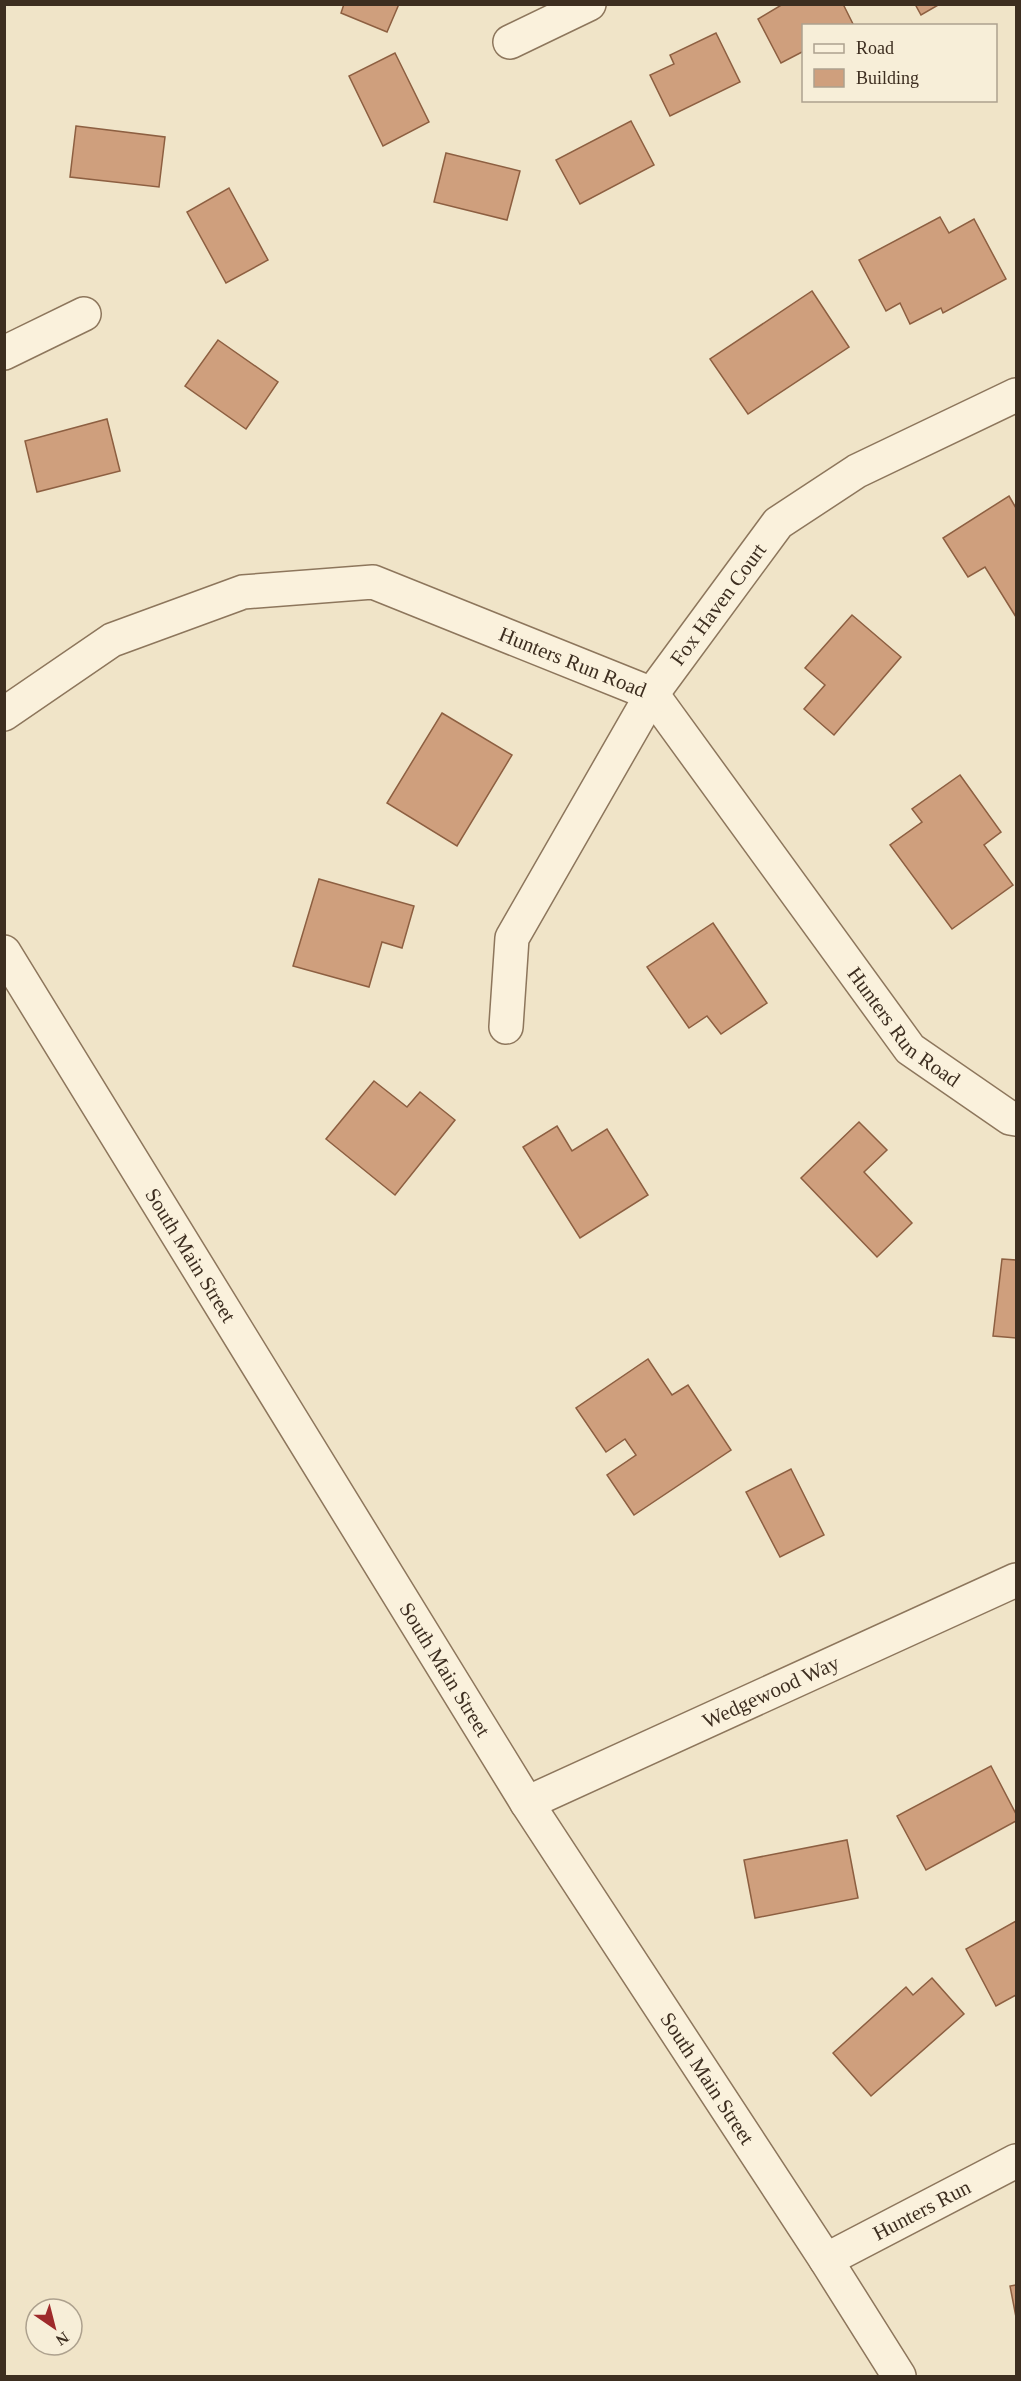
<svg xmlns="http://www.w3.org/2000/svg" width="1021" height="2381" font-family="'Times New Roman',serif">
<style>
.building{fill:#cf9f7d;stroke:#8d5f41;stroke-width:1.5}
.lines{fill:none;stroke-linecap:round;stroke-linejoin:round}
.minor-casing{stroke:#8d765c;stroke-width:36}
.minor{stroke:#faf1dc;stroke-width:33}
.labels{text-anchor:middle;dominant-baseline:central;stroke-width:4.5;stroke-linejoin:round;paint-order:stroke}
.street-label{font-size:21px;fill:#3d2e20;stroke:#f7eed8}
</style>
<rect width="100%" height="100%" fill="#f0e4c8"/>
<g class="building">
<path d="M 344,4 L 399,4 L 387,32 L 341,13 Z"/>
<path d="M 783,4 L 843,4 L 854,26 L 804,26 L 804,51 L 781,63 L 758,19 Z"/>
<path d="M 915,4 L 940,4 L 921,15 Z"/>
<path d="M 716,33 L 740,82 L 670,116 L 650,75 L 674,64 L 670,55 Z"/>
<path d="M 395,53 L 429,122 L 383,146 L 349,76 Z"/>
<path d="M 631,121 L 654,165 L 580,204 L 556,160 Z"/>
<path d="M 76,126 L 165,137 L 159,187 L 70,177 Z"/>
<path d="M 446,153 L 520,171 L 507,220 L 434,202 Z"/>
<path d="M 229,188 L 268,260 L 226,283 L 187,212 Z"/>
<path d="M 940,217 L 949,233 L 974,219 L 1006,279 L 943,313 L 941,308 L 910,324 L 900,303 L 886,311 L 859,260 Z"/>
<path d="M 812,291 L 849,347 L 748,414 L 710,359 Z"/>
<path d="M 218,340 L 278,382 L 246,429 L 185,386 Z"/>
<path d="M 107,419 L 120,471 L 37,492 L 25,441 Z"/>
<path d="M 1009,496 L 1016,508 L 1016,617 L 985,567 L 968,577 L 943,538 Z"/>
<path d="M 852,615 L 901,657 L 834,735 L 804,709 L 825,685 L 805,668 Z"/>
<path d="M 442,713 L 512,755 L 457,846 L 387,803 Z"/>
<path d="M 960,775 L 1001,832 L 984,845 L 1013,885 L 952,929 L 890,845 L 922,822 L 912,809 Z"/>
<path d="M 319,879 L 414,906 L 402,948 L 382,942 L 369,987 L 293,966 Z"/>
<path d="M 713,923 L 767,1003 L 721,1034 L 707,1016 L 689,1028 L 647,967 Z"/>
<path d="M 374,1081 L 407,1107 L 420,1092 L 455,1120 L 395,1195 L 326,1139 Z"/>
<path d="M 859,1122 L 887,1150 L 864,1172 L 912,1223 L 877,1257 L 801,1178 Z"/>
<path d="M 557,1126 L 572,1151 L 607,1129 L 648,1195 L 580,1238 L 523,1147 Z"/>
<path d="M 1002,1259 L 1016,1260 L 1016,1338 L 993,1336 Z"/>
<path d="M 648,1359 L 672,1395 L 688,1385 L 731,1450 L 634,1515 L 607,1475 L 636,1455 L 625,1439 L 606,1452 L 576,1408 Z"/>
<path d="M 791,1469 L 824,1535 L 780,1557 L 746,1492 Z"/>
<path d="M 991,1766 L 1016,1814 L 1016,1821 L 926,1870 L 897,1816 Z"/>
<path d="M 847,1840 L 858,1898 L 755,1918 L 744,1860 Z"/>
<path d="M 1016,1921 L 1016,1995 L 996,2006 L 966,1949 Z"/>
<path d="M 932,1978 L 964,2014 L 871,2096 L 833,2053 L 906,1987 L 913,1995 Z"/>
<path d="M 1016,2285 L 1016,2317 L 1010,2286 Z"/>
</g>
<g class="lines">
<defs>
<g id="minor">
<path d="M 510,42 L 589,4"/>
<path d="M 4,353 L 84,314"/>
<path id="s1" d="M 4,714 L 112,640 L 243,592 L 373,582 L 652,694 L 910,1049 L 1010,1118 L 1016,1119"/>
<path id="s2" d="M 4,952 L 527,1803 L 826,2260 L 899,2376"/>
<path id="s3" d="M 506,1027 L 512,938 L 652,694 L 778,523 L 857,471 L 1016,395"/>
<path id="s4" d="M 527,1803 L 1016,1580"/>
<path id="s5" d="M 826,2260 L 1016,2161"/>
</g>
</defs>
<use href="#minor" class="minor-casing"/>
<use href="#minor" class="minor"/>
</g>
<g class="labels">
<g class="street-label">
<text stroke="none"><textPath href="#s3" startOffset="482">Fox Haven Court</textPath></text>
<text stroke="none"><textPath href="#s1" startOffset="616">Hunters Run Road</textPath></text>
<text stroke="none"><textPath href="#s1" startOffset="1120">Hunters Run Road</textPath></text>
<text stroke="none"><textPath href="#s2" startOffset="356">South Main Street</textPath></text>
<text stroke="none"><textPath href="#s2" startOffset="842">South Main Street</textPath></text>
<text stroke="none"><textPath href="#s4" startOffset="268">Wedgewood Way</textPath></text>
<text stroke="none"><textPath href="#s2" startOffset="1328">South Main Street</textPath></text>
<text stroke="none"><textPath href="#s5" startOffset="108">Hunters Run</textPath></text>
</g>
</g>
<rect width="1021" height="2381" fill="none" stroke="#3d2e20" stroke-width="12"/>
<rect x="802" y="24" width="195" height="78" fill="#f7eed8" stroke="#ada18e" stroke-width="1.5"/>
<rect x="814" y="44" width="30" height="9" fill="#faf1dc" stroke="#ada18e" stroke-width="1.5"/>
<text x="856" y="54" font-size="18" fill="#3d2e20">Road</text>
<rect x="814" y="69" width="30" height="18" fill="#cf9f7d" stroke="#ada18e" stroke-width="1.5"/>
<text x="856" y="84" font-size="18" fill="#3d2e20">Building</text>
<g transform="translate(54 2327) rotate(145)"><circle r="28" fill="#f7eed8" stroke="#ada18e" stroke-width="1.5"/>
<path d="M0-4.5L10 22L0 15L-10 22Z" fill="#9e2a2b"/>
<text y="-9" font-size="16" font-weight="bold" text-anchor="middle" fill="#3d2e20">N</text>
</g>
</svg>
